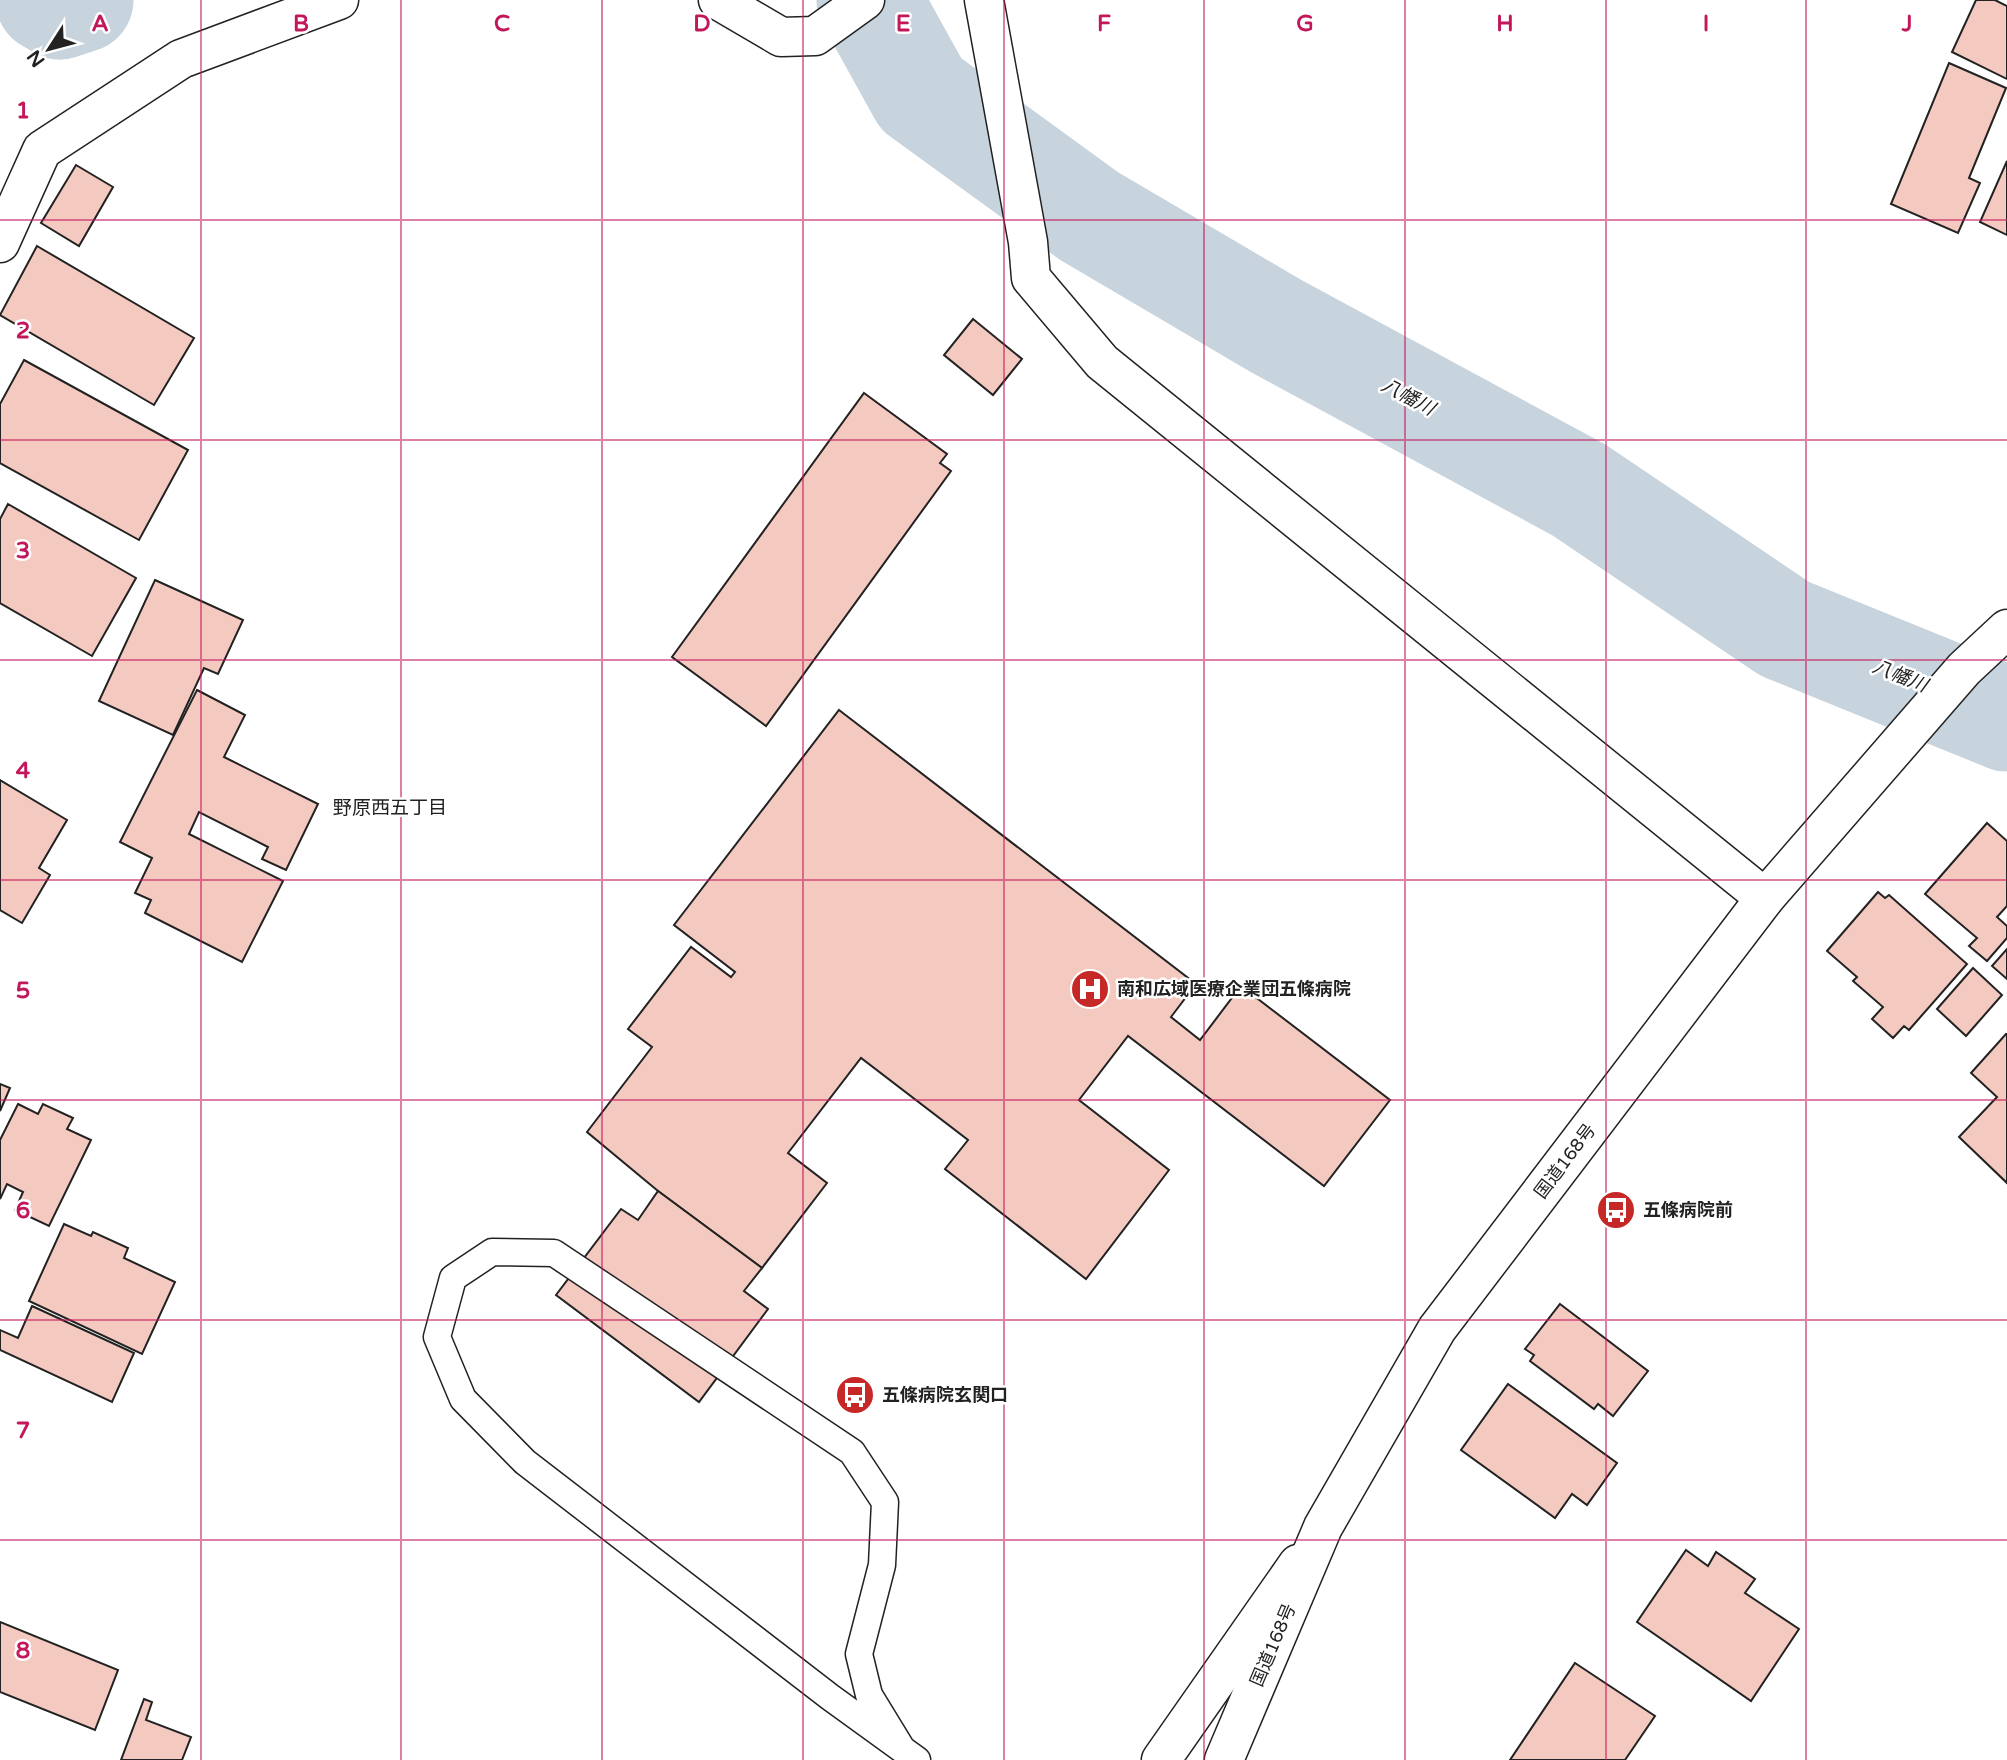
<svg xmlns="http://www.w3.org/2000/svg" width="2007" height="1760" font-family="'Varela Round','Noto Sans JP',sans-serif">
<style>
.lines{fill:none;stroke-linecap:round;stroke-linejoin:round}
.river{stroke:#c7d3dd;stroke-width:105}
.building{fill:#f3c9c0;stroke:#222;stroke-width:2}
.service-casing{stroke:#222;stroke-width:29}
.minor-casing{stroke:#222;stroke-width:41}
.tertiary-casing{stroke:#222;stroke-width:41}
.trunk-casing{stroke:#222;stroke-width:41}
.service{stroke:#fff;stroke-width:26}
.minor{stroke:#fff;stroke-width:38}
.tertiary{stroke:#fff;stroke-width:38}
.trunk{stroke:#fff;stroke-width:38}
.grid{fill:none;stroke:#c2185b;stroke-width:2;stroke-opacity:0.55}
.labels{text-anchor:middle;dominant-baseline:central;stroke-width:5;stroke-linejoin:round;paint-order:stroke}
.poi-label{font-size:18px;font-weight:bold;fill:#222;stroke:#fff;text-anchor:start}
.street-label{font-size:18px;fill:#222;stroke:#fff}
.water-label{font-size:19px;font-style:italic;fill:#222;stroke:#fff}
.neighbourhood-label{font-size:19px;fill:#222;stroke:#fff}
.grid-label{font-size:23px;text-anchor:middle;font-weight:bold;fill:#c2185b;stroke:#fff;stroke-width:5;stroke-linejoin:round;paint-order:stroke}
</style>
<rect width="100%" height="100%" fill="#fff"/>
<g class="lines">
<g class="river">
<path d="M 48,0 L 60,7 L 81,0"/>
<path d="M 869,0 L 921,94 L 1089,216 L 1276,326 L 1579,490 L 1785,629 L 2007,719"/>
</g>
</g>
<g class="building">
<path d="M 1976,0 L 1995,0 L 2007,6 L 2007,79 L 1952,52 Z"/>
<path d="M 1949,63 L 2006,88 L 1969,178 L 1980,183 L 1958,233 L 1891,204 Z"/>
<path d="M 2007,161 L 2007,235 L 1980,222 Z"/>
<path d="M 76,165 L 113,187 L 79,246 L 41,223 Z"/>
<path d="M 37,246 L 194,338 L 154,405 L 0,315 Z"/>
<path d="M 973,319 L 1022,359 L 993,395 L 944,355 Z"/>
<path d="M 24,360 L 188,450 L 139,540 L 0,463 L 0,404 Z"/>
<path d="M 864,393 L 947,454 L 940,463 L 951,471 L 766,726 L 672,657 Z"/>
<path d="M 8,504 L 136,578 L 92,656 L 0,603 L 0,519 Z"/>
<path d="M 155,580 L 243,620 L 218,674 L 204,668 L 173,735 L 99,701 Z"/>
<path d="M 197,690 L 245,715 L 224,757 L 318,804 L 286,870 L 262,859 L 268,847 L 199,812 L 189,834 L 283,881 L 242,962 L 145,913 L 151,900 L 135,893 L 152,858 L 120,842 Z"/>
<path d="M 839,710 L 1196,984 L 1171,1017 L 1200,1040 L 1241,986 L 1390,1100 L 1324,1186 L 1128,1036 L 1079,1100 L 1169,1170 L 1086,1279 L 945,1169 L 968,1140 L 861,1058 L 788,1153 L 827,1183 L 762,1268 L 658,1191 L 587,1132 L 652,1047 L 628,1029 L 691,947 L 731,977 L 735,972 L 674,925 Z"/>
<path d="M 0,780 L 67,820 L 39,868 L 50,875 L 22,923 L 0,910 Z"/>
<path d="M 1987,823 L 2007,841 L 2007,906 L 1997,917 L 2007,926 L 2007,938 L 1987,961 L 1969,946 L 1977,938 L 1925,894 Z"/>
<path d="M 1878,892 L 1885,898 L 1889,895 L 1967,964 L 1909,1030 L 1904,1026 L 1893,1038 L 1872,1019 L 1883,1007 L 1853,981 L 1857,977 L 1827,951 Z"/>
<path d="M 2007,949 L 2007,979 L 1992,966 Z"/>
<path d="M 1973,968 L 2002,995 L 1966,1036 L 1937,1009 Z"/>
<path d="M 2006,1034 L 2007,1034 L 2007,1183 L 1959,1137 L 1997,1097 L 1971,1073 Z"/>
<path d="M 0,1084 L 10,1088 L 0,1111 Z"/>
<path d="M 18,1104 L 38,1114 L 43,1104 L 73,1118 L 67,1129 L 91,1140 L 49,1226 L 15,1210 L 23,1192 L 7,1184 L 0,1199 L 0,1140 Z"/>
<path d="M 658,1191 L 762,1268 L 744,1291 L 768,1309 L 699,1402 L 556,1295 L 621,1209 L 638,1220 Z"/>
<path d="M 64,1224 L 91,1236 L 93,1232 L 128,1248 L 124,1258 L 175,1282 L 142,1354 L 29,1301 Z"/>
<path d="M 1560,1304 L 1648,1371 L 1613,1416 L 1598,1404 L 1594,1409 L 1530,1361 L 1534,1355 L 1525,1349 Z"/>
<path d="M 32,1306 L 134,1353 L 112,1402 L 0,1350 L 0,1330 L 18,1338 Z"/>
<path d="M 1508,1384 L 1617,1463 L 1587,1505 L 1572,1494 L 1555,1518 L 1461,1450 Z"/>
<path d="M 1686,1550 L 1708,1566 L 1716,1552 L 1755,1579 L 1745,1593 L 1799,1629 L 1751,1701 L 1637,1622 Z"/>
<path d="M 0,1622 L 118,1670 L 95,1730 L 0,1692 Z"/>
<path d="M 1575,1663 L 1655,1716 L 1625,1760 L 1510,1760 Z"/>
<path d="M 144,1699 L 152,1702 L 146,1720 L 191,1737 L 182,1760 L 121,1760 Z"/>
</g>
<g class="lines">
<defs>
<path id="service" d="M 902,1749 L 869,1695 L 859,1654 L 882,1565 L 885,1502 L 852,1452 L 554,1253 L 492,1252 L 453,1278 L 437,1337 L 463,1399 L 525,1462 L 830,1697 L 917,1760"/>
<g id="minor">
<path d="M 718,0 L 781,37 L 815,36 L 865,0"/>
<path d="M 0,243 L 42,150 L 181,59 L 339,0"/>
</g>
<g id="tertiary">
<path d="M 984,0 L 1028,242 L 1031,278 L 1102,362 L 1765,898"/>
<path d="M 1161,1760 L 1298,1564"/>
</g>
<path id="trunk" d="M 1224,1760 L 1323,1527 L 1437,1329 L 1765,898 L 1964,669 L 2007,629"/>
</defs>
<use href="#service" class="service-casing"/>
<use href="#minor" class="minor-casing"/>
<use href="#tertiary" class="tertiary-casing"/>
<use href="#trunk" class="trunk-casing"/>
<use href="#service" class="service"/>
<use href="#minor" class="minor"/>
<use href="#tertiary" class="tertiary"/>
<use href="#trunk" class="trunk"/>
</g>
<path class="grid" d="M 201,0 L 201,1760M 401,0 L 401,1760M 602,0 L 602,1760M 803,0 L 803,1760M 1004,0 L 1004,1760M 1204,0 L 1204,1760M 1405,0 L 1405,1760M 1606,0 L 1606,1760M 1806,0 L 1806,1760M 0,220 L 2007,220M 0,440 L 2007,440M 0,660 L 2007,660M 0,880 L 2007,880M 0,1100 L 2007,1100M 0,1320 L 2007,1320M 0,1540 L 2007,1540"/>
<defs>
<symbol id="hospital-disc" viewBox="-11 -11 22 22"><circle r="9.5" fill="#c62828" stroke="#fff"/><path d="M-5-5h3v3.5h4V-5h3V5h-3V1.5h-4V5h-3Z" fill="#fff"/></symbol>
<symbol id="bus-disc" viewBox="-11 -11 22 22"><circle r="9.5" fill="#c62828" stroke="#fff"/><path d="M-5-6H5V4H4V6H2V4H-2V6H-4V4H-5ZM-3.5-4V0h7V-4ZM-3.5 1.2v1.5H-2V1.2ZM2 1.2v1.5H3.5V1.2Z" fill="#fff"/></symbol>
</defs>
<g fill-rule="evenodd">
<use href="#hospital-disc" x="1068" y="967" width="44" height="44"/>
<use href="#bus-disc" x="1594" y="1188" width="44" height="44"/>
<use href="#bus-disc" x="833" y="1373" width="44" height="44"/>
</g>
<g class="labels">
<g class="poi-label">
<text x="1117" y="989">南和広域医療企業団五條病院</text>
<text x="1643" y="1210">五條病院前</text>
<text x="882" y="1395">五條病院玄関口</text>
</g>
<g class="street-label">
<text transform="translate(1565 1161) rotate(-53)">国道168号</text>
<text transform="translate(1273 1645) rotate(-67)">国道168号</text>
</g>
<g class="water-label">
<text transform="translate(1408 397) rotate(28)">八幡川</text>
<text transform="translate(1900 676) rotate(22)">八幡川</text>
</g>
<g class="neighbourhood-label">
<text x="390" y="808">野原西五丁目</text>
</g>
</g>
<g class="grid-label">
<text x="100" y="31">A</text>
<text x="301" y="31">B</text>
<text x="502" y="31">C</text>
<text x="702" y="31">D</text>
<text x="903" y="31">E</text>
<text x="1104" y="31">F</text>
<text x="1305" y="31">G</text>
<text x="1505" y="31">H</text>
<text x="1706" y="31">I</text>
<text x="1907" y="31">J</text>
<text x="23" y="118">1</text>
<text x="23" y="338">2</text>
<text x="23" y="558">3</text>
<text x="23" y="778">4</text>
<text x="23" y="998">5</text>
<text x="23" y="1218">6</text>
<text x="23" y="1438">7</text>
<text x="23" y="1658">8</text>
</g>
<g transform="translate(49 49) rotate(234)" stroke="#ffffff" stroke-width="5" paint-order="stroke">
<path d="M0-5L12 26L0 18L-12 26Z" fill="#222222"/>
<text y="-10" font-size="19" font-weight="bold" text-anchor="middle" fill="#222222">N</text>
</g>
</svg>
